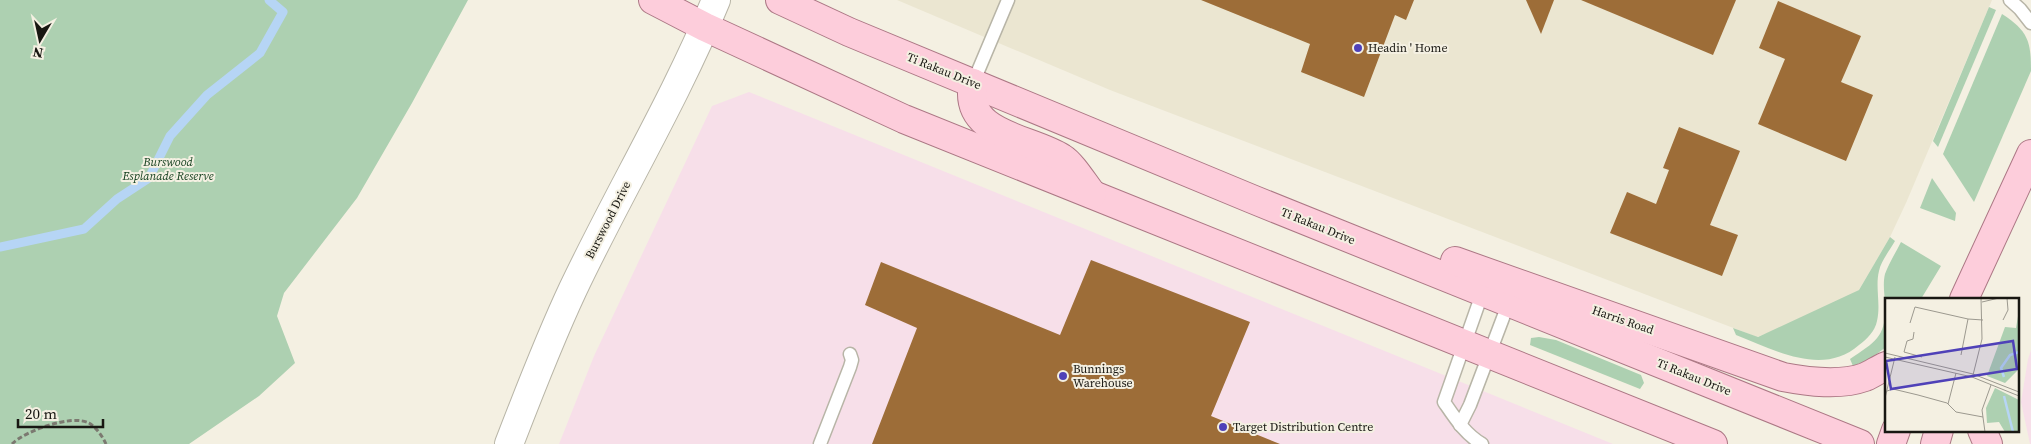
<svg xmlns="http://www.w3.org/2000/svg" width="2031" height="444" font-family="'Source Serif 4',serif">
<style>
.commercial{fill:#f7dfe9}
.built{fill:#ebe6d1}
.green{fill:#add0b1}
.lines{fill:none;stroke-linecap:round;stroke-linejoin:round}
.stream{stroke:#b6d5f5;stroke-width:9}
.building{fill:#9d6d38}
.lane-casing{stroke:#b8b5a7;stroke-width:15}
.secondary-casing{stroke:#b8b5a7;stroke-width:30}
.primary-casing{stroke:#ac7885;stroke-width:30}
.path{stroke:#7b7970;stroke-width:3;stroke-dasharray:5 2.5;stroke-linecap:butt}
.lane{stroke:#fff;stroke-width:12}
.secondary{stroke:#fff;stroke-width:28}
.primary{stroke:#fdcddb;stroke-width:28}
.poi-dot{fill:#4f41b8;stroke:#f4f0e2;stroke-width:2}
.labels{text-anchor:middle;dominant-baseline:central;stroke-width:4;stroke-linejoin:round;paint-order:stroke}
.poi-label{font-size:12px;fill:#181712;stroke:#f4f0e2;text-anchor:start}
.street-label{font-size:12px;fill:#181712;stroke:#f4f0e2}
.park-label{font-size:12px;font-style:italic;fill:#15401f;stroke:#f4f0e2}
.inset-river{fill:none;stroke:#b6d5f5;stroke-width:2.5}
.inset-road{fill:none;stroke:#9c998f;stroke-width:1}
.view{fill:#4f41b8;fill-opacity:0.15;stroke:#4f41b8;stroke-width:2.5}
.inset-edge{fill:none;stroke:#181712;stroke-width:2.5}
</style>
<rect width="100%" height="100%" fill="#f4f0e2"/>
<g class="commercial">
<path d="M 749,92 L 1613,444 L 559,444 L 594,356 L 712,106 Z"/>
<path d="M 2031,350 L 2031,444 L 2030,444 L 2021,402 L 2028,359 Z"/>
</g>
<path class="built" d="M 897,0 L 1992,0 L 1906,203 L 1890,237 L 1859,290 L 1811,317 L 1757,337 L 1110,90 Z"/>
<g class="green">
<path d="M 0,0 L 468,0 L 412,103 L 357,198 L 284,293 L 277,316 L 295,363 L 259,396 L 189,444 L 0,444 Z"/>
<path d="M 1989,7 L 1996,10 L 1938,147 L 1933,141 Z"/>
<path d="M 2002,14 C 2028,31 2031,41 2031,71 L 1974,202 L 1943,154 Z"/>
<path d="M 1932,178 L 1956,213 L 1955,221 L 1920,208 Z"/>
<path d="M 1890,237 L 1895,241 C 1890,250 1881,261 1879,271 C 1875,287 1881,304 1877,321 C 1875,331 1867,339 1859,345 C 1823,377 1774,350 1736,335 L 1733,328 L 1758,337 L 1859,290 Z"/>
<path d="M 1901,242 L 1941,266 L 1921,299 L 1886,299 L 1886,347 L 1870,359 L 1853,366 L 1850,359 C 1877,341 1887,336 1885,301 C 1884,292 1883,282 1885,274 C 1889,263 1896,252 1901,242 Z"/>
<path d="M 1539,337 L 1556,340 L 1641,375 L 1644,383 L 1640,389 L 1530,345 L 1531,338 Z"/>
</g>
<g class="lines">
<path class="stream" d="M 0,247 L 84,229 L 117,199 L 149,178 L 170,136 L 207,95 L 260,53 L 283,12 L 269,0"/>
</g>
<g class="building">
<path d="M 1201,0 L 1414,0 L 1406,20 L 1395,15 L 1364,97 L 1301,72 L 1310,44 Z"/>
<path d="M 1526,0 L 1554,0 L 1541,34 Z"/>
<path d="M 1581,0 L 1736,0 L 1713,55 Z"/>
<path d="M 1778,1 L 1861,36 L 1841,82 L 1873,95 L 1846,161 L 1758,124 L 1785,59 L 1759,48 Z"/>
<path d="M 1679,127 L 1740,151 L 1710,225 L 1738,235 L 1722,276 L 1610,233 L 1627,192 L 1656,204 L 1669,170 L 1663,168 Z"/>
<path d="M 1091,260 L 1250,322 L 1211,416 L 1280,444 L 872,444 L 917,328 L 865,305 L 881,262 L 1060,335 Z"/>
</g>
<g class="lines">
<defs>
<g id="lane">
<path d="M 2010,0 L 2020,9 L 2031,23"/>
<path d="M 973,83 L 1008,0"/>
<path d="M 1460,425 L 1470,405 L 1509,302"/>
<path d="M 820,444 L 850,367 L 852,360 L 850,354"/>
<path d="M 1482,444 C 1465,434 1455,418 1444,402 L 1483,291"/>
</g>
<path id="secondary" d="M 509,444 C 529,392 549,340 573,289 C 619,192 675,100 716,0"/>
<g id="primary">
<path d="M 653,0 L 705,27 L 904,119 L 1713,444"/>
<path d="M 780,0 L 849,32 L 1252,199 L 1860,444"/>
<path d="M 973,83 C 963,136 1029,137 1062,158 C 1072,164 1084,184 1092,194"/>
<path d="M 1455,261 L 1783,377 C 1809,382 1840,386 1865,377 C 1872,374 1879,369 1886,366"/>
<path d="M 1964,299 L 2031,154"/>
<path d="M 1982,430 L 1988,444"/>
<path d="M 1891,444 L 1896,430"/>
<path d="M 1935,444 L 1939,430"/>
</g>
</defs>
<use href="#lane" class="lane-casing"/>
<use href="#secondary" class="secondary-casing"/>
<use href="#primary" class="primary-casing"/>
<path class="path" d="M 12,444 C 25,431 71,414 89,423 C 96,427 103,437 106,444"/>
<use href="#lane" class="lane"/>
<use href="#secondary" class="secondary"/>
<use href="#primary" class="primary"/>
</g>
<g class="poi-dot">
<circle cx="1358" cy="48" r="5"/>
<circle cx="1063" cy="376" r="5"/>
<circle cx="1223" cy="427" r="5"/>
</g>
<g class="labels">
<g class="poi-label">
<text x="1368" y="48">Headin ' Home</text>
<text x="1073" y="369">Bunnings<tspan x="1073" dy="14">Warehouse</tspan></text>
<text x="1233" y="427">Target Distribution Centre</text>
</g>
<g class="street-label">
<text transform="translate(944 71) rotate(22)">Ti Rakau Drive</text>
<text transform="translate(608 220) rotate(-63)">Burswood Drive</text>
<text transform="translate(1318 226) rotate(22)">Ti Rakau Drive</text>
<text transform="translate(1623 320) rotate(19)">Harris Road</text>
<text transform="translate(1694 377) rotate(22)">Ti Rakau Drive</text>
</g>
<g class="park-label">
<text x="168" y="162">Burswood<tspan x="168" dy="14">Esplanade Reserve</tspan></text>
</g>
</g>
<g transform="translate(1885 298)">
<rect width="134" height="134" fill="#f4f0e2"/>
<path d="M 134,12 L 134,71 L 120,85 L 102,78 L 120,29 L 131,30 ZM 110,90 L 134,102 L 134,134 L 120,134 L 114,124 L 102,125 L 101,110 Z" fill="#add0b1"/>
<path class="inset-river" d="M 119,79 L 116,70 L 125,57 L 134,54M 119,98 L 128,134"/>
<path class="inset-road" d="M 97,4 L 114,0M 118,22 L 123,12 L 122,0M 25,25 L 30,9 L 83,21M 29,34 L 28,41 L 22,43 L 19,54 L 37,59M 0,55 L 88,76 L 134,94M 76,57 L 83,21 L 98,22M 0,59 L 87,79 L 134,98M 88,77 L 97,41 L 96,0M 2,93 L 8,91 L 33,97 L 62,105 L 71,114 L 98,119M 0,100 L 10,59M 63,106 L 71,75M 100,134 L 97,112 L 106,87"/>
<path class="view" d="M 128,43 L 132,71 L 6,91 L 1,63 Z"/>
<rect width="134" height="134" class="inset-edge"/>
</g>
<g transform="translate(40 40) rotate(189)" stroke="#f4f0e2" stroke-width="4" paint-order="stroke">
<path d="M0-4L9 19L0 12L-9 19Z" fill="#181712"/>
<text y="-8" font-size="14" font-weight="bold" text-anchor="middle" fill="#181712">N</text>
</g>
<path d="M18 419v8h85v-8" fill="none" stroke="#181712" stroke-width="2.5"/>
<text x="25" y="419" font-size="15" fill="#181712" stroke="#f4f0e2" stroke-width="4" paint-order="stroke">20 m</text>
</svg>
